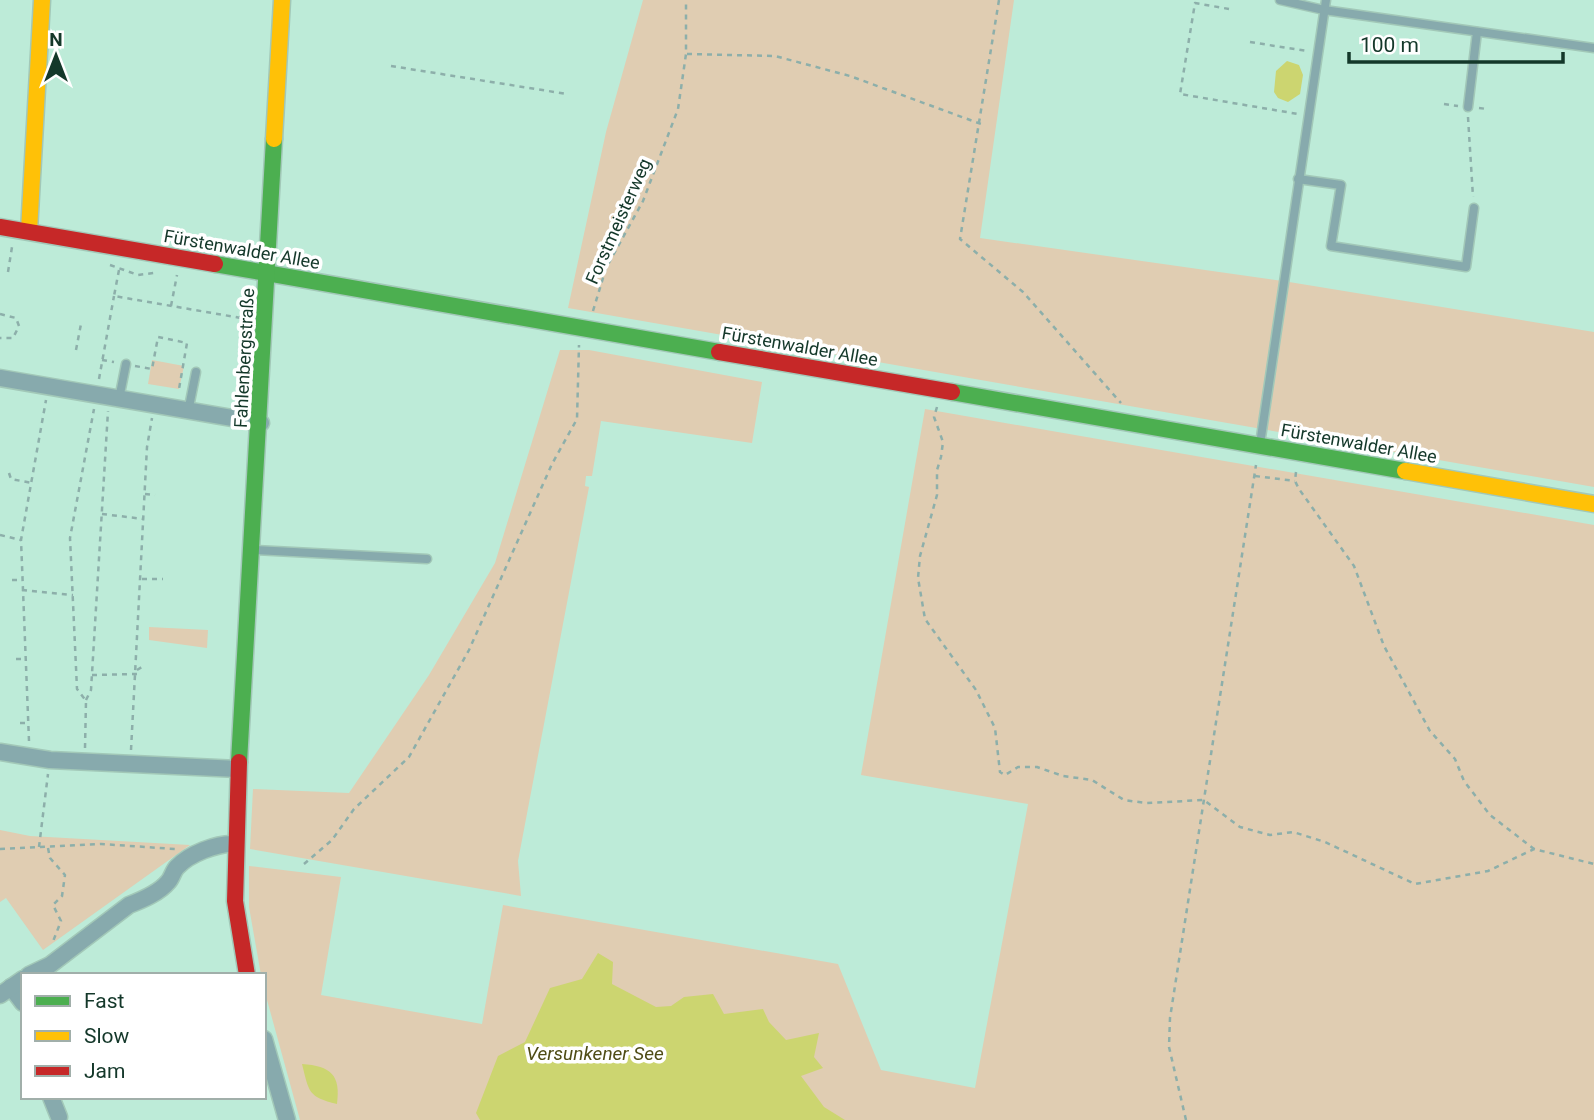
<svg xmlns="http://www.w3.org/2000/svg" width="1594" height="1120" font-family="Roboto,sans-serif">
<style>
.green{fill:#e0cdb2}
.water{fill:#ccd570}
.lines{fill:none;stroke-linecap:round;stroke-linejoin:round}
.lane-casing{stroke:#a2c8b8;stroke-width:11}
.street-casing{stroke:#a2c8b8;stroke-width:19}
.fast-casing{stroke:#a2c8b8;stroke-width:19}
.slow-casing{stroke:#a2c8b8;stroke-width:19}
.jam-casing{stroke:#a2c8b8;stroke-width:19}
.path{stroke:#8dafaa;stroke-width:2.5;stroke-dasharray:5 5;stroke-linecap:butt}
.lane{stroke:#87aaad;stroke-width:8}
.street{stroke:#87aaad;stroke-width:16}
.fast{stroke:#4caf50;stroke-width:16}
.slow{stroke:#ffc107;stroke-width:16}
.jam{stroke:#c62828;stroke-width:16}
.labels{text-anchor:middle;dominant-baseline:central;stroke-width:7;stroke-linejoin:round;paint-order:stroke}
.street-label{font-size:18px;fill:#14382a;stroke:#fff}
.water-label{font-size:19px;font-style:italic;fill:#4f4c16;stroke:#fff}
</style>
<rect width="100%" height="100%" fill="#bdebd8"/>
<g class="green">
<path d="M 643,0 L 1014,0 L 980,238 L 1283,281 L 1594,332 L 1594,487 L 568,308 L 606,132 Z"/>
<path d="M 560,350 L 589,350 L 762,382 L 752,443 L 601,421 L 592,476 L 586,476 L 585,486 L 589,487 L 518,861 L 521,896 L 250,849 L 253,789 L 349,793 L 429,675 L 495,563 Z"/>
<path d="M 152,360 L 184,366 L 179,389 L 148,384 Z"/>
<path d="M 925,409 L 1594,525 L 1594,1120 L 300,1120 L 264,989 L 264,975 L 261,975 L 249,907 L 249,866 L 341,877 L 321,995 L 482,1024 L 503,905 L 838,964 L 881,1070 L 975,1088 L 1028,804 L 861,775 Z"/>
<path d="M 149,627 L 208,630 L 207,648 L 149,640 Z"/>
<path d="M 0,830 L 30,836 L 190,845 L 43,950 L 6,898 L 0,902 Z"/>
</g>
<g class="water">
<path d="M 1287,61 L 1299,65 L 1303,75 L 1300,94 L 1288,102 L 1278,98 L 1274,92 L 1276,71 Z"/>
<path d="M 598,953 L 613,962 L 612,984 L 656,1007 L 671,1006 L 684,997 L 713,994 L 724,1014 L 763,1009 L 769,1022 L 786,1040 L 819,1033 L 814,1057 L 823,1068 L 801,1076 L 824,1107 L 845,1120 L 480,1120 L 476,1113 L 498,1056 L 525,1042 L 550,988 L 582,979 Z"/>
<path d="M 302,1064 C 331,1066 341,1075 337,1104 C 308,1097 309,1092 302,1064 Z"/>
</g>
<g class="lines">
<defs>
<g id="lane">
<path d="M 1280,0 L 1324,10 L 1594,48"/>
<path d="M 1468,107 L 1477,32"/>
<path d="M 1298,179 L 1341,185 L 1331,246 L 1466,267 L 1474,208"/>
<path d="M 119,399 L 126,364"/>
<path d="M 188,412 L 196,372"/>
<path d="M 1260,444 L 1326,0"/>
<path d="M 255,550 L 427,559"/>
</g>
<g id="street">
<path d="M 0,378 L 261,423"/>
<path d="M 0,752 L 50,760 L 238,769"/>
<path d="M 29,975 L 50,965 L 129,905 C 142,900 159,893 168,882 C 172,878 173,871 177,867 C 189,854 217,843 234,844"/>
<path d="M 11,987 L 23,1003"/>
<path d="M 0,995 L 23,979"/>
<path d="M 264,1039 L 287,1120"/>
<path d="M 51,1097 L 59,1117"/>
</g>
<g id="fast">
<path d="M 215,264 L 719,352"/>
<path d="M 952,392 L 1405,471"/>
<path d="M 239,762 L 274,139"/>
</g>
<g id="slow">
<path d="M 274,139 L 282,0"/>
<path d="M 29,231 L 42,0"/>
<path d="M 1405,471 L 1594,504"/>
</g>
<g id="jam">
<path d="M 0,227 L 215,264"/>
<path d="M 719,352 L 952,392"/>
<path d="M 239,762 L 235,901 L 247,975"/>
</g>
</defs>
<use href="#lane" class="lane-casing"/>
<use href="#street" class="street-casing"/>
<use href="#fast" class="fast-casing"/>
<use href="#slow" class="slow-casing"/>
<use href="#jam" class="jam-casing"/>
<g class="path">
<path d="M 999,0 L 960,239 L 1023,292 L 1121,403"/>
<path d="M 1229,9 L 1195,3 L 1180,94 L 1298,114"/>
<path d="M 1250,42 L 1307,51"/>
<path d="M 687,54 L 775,56 L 850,76 L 981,124"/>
<path d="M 391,66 L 567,94"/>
<path d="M 1444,104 L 1458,106"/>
<path d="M 1479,108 L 1487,109"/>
<path d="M 1468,117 L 1473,197"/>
<path d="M 110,265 L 138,275 L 154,273"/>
<path d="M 119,270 L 114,296 L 241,318 L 244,298"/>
<path d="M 8,272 L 12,247"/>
<path d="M 171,306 L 177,275"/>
<path d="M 593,311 L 606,268 L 643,201 L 678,109 L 686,54 L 686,0"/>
<path d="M 0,314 L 16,318 L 19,326 L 13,338 L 0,338"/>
<path d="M 76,350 L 81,324"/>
<path d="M 102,360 L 114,362"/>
<path d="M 135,366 L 152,369 L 158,337 L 187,343 L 179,389"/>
<path d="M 99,379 L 114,296"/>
<path d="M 937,407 L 934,417 L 943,442 L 941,457 L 937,470 L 937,495 L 920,556 L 918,578 L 925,619 L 976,690 L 995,728 L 1000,772 L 1005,775 L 1018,767 L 1037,767 L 1063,776 L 1092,780 L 1124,800 L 1146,803 L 1204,800 L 1240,827 L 1270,835 L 1293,832 L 1325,842 L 1415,884 L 1488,871 L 1534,849 L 1594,864"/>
<path d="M 1296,472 L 1295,481 L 1299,489 L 1354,566 L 1384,646 L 1430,731 L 1455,759 L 1464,781 L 1490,815 L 1534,849"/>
<path d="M 9,473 L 11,479 L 32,483"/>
<path d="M 1255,476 L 1295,481"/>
<path d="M 145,494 L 155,495"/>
<path d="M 102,514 L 144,519"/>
<path d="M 0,535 L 21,540"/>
<path d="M 142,579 L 163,579"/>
<path d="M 12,580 L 22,580"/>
<path d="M 22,590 L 73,595"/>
<path d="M 16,659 L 26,659"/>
<path d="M 137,670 L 145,665"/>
<path d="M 92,675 L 137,674"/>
<path d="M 86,700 L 91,690 L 108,411"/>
<path d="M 20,723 L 29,723"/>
<path d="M 29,741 L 21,540 L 46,400"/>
<path d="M 85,748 L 86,701 L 77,689 L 70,538 L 94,409"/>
<path d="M 131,750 L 147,447 L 152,418"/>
<path d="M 39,847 L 48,774"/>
<path d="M 48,848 L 50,858 L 65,875 L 62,896 L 53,905 L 61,921 L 52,944"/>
<path d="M 0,849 L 101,844 L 175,849"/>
<path d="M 304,864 L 332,840 L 354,809 L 409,757 L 469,650 L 552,464 L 577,419 L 579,345"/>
<path d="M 1186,1120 L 1169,1047 L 1170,1018 L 1256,465"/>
</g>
<use href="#lane" class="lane"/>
<use href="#street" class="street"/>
<use href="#fast" class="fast"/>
<use href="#slow" class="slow"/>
<use href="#jam" class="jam"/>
</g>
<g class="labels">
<g class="street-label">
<text transform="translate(618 221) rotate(-66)">Forstmeisterweg</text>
<text transform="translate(242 249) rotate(10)">Fürstenwalder Allee</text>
<text transform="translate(800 346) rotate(10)">Fürstenwalder Allee</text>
<text transform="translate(244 358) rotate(-87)">Fahlenbergstraße</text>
<text transform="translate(1359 443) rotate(10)">Fürstenwalder Allee</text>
</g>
<g class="water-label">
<text x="595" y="1053">Versunkener See</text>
</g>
</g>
<rect x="21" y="973" width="245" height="126" fill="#ffffff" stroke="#a1afaa" stroke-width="2"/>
<rect x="35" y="996" width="35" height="10" fill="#4caf50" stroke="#a1afaa" stroke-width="2"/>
<text x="84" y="1008" font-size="21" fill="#14382a">Fast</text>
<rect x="35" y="1031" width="35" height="10" fill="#ffc107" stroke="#a1afaa" stroke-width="2"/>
<text x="84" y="1043" font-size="21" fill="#14382a">Slow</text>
<rect x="35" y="1066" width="35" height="10" fill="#c62828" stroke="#a1afaa" stroke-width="2"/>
<text x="84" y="1078" font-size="21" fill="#14382a">Jam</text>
<g transform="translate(56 56)" stroke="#ffffff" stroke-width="5" paint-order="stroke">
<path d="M0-5L12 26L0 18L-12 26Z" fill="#14382a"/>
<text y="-10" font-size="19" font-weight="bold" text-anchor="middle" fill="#14382a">N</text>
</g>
<path d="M1349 52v10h214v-10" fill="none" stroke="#14382a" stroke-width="3.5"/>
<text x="1360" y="52" font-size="21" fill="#14382a" stroke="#ffffff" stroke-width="5" paint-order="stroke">100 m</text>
</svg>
